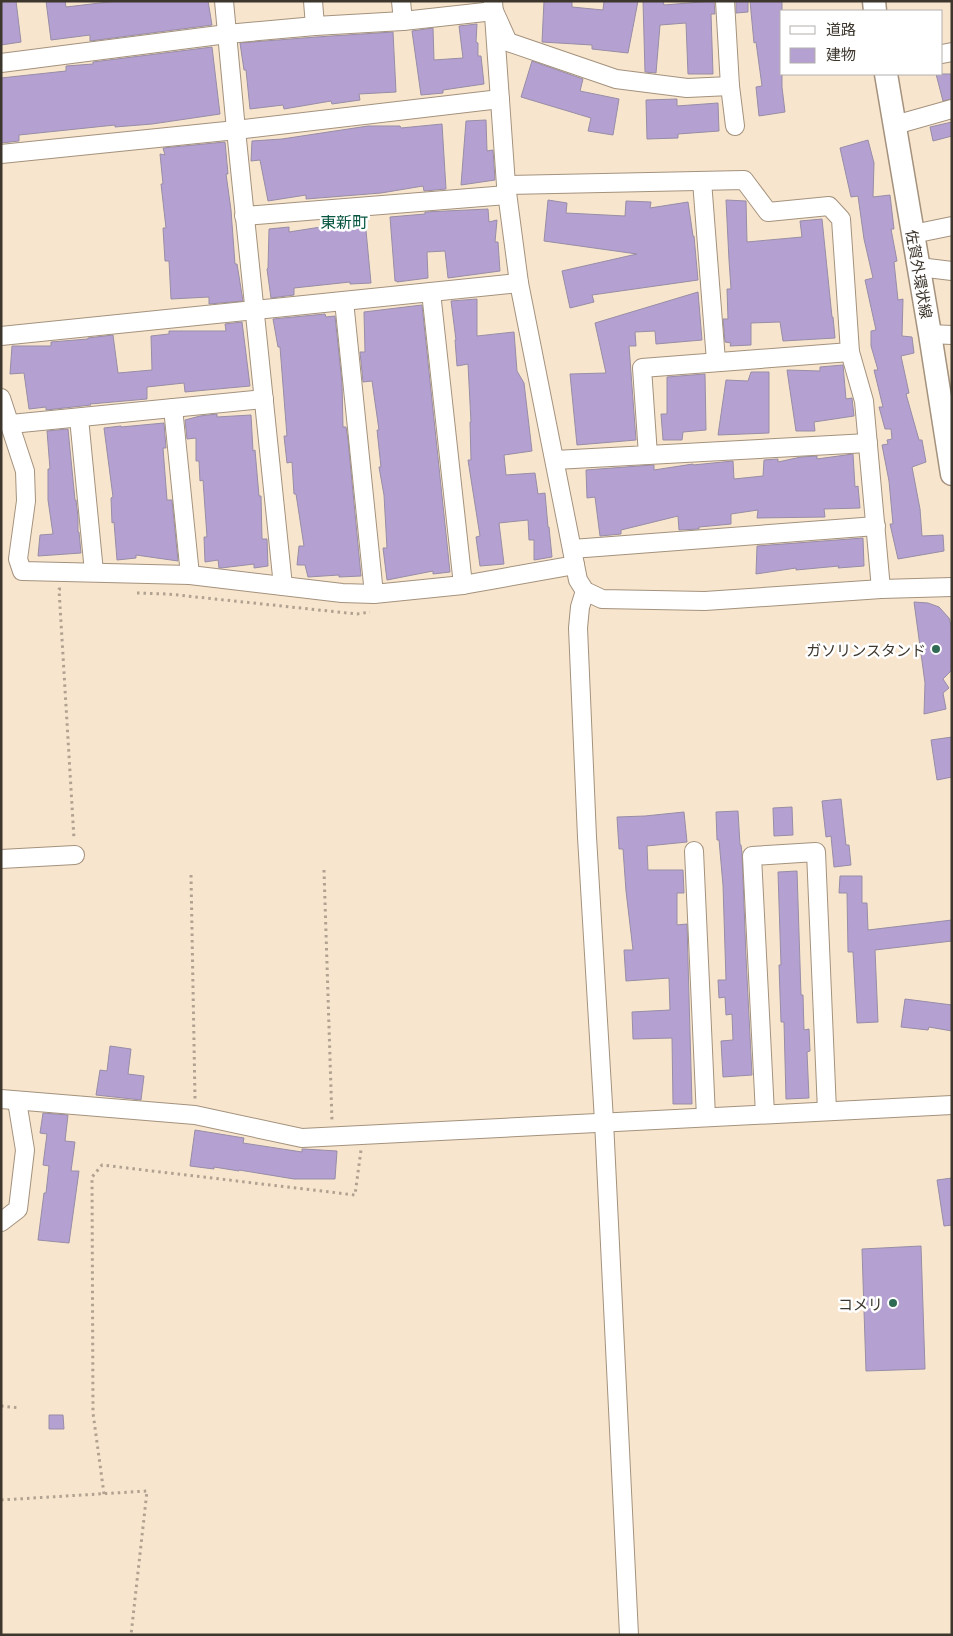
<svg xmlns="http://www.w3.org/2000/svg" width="953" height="1636" font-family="Literata,'Noto Sans JP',serif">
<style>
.building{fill:#b5a0d2;stroke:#978da6}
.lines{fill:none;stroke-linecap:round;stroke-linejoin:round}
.minor-casing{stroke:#a4927d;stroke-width:20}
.major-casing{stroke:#a4927d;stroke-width:25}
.path{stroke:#b0a190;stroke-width:3;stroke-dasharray:2.5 4;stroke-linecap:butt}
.minor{stroke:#fff;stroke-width:18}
.major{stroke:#fff;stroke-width:22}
.poi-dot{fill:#2f6a54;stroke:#fff;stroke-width:2}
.labels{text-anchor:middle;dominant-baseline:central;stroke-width:5;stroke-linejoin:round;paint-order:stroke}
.street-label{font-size:15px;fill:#3d362d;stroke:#fff}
.poi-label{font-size:15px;fill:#3d362d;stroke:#fff;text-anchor:end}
.neighbourhood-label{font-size:16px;fill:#06563f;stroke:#fff}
</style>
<rect width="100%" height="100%" fill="#f8e5ce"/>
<g class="building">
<path d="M 1,1 L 16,1 L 21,42 L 1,45 Z"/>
<path d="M 46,1 L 65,1 L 66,7 L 117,1 L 208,1 L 212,25 L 90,41 L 90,35 L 51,40 Z"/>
<path d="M 544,1 L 572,1 L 572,7 L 603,10 L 604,1 L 638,1 L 628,53 L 592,49 L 592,45 L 542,42 Z"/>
<path d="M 643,1 L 663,1 L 664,5 L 714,1 L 715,14 L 711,14 L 713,74 L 688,74 L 686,23 L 660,25 L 656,73 L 645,72 Z"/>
<path d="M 736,1 L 748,1 L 748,12 L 736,13 Z"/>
<path d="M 750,1 L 782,1 L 782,87 L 785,112 L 759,116 L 756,87 L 762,86 L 756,42 L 754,43 Z"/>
<path d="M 477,24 L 476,42 L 478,43 L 478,56 L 481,56 L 484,84 L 443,90 L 443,93 L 421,95 L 412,31 L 433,28 L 434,60 L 463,58 L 459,26 Z"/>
<path d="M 393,32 L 396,92 L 359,94 L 360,100 L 332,104 L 331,101 L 284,109 L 283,105 L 250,109 L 246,70 L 244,70 L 240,43 L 316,37 Z"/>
<path d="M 212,47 L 220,114 L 152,124 L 115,127 L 115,125 L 19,135 L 19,141 L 1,143 L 1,78 L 66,71 L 66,66 L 93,64 L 93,62 Z"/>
<path d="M 532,61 L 583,79 L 580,91 L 619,99 L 613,135 L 588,131 L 591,118 L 521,97 Z"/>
<path d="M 936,74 L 952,74 L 952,99 L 943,101 Z"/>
<path d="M 677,99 L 677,106 L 718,103 L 719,131 L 678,134 L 678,138 L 647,139 L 646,100 Z"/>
<path d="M 486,120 L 487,151 L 493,150 L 495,180 L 461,185 L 466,121 Z"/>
<path d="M 952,122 L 952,136 L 933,141 L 930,127 Z"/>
<path d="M 442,124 L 446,189 L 424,191 L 423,186 L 381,193 L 306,199 L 306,195 L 268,201 L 260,160 L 251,161 L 252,141 L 282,139 L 368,126 L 400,126 L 401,128 Z"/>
<path d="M 868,140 L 874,163 L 873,197 L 890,195 L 894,229 L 891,229 L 897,261 L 894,262 L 898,300 L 903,299 L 902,336 L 912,337 L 914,353 L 901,356 L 909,393 L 906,394 L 919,440 L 922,440 L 926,462 L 912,467 L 920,509 L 922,536 L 943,535 L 944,551 L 898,559 L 890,524 L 893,524 L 889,481 L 882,445 L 888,444 L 887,440 L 892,439 L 891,429 L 885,429 L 879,407 L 883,407 L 874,370 L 878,370 L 871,346 L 871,331 L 876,330 L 865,280 L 873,278 L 864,239 L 858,196 L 851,197 L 840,148 Z"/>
<path d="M 225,142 L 228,174 L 226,174 L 231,210 L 235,264 L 237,264 L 243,301 L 209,304 L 209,297 L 171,299 L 169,261 L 165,261 L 163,228 L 166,228 L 161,184 L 163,184 L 160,154 L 165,155 L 163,148 Z"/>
<path d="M 548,200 L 567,203 L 566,213 L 625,216 L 626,201 L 651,202 L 650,208 L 688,202 L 693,236 L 694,236 L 698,280 L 592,295 L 594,302 L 570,308 L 562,271 L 637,254 L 544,241 Z"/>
<path d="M 726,200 L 746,201 L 747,242 L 802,237 L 800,221 L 822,219 L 832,317 L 833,317 L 835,338 L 783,341 L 780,322 L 751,323 L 751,345 L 730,346 L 731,343 L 725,342 L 723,319 L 728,319 L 727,289 L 731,289 L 729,260 Z"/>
<path d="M 488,209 L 489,222 L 497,220 L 495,242 L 498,242 L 500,271 L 448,278 L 445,251 L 427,252 L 428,278 L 397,282 L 397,281 L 395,281 L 390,217 L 425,214 L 425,212 Z"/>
<path d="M 365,220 L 371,283 L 350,284 L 350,282 L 294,288 L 294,295 L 271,298 L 267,269 L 268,268 L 269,229 L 289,227 L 289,232 Z"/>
<path d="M 698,292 L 702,340 L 656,344 L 655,331 L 635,332 L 636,346 L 629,346 L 636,440 L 577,445 L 570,374 L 606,373 L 595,323 Z"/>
<path d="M 477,299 L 477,336 L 514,332 L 517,371 L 524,383 L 532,451 L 504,455 L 506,475 L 535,473 L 538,494 L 545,493 L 548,527 L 549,527 L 552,557 L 534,560 L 534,540 L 529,540 L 528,520 L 499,523 L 504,564 L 480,566 L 476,537 L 480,536 L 468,460 L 471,460 L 470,422 L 471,422 L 468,364 L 457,366 L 455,340 L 456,340 L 451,301 Z"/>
<path d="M 422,305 L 450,572 L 433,574 L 433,571 L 387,580 L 383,548 L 387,548 L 384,495 L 379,467 L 381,467 L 377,430 L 379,430 L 372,381 L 363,382 L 360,352 L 365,352 L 364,312 Z"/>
<path d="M 325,314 L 326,317 L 335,316 L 342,383 L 343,427 L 346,427 L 348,440 L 361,576 L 339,577 L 339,575 L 308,577 L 305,565 L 297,565 L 299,546 L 304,546 L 296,494 L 294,494 L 292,462 L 287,463 L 284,436 L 287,436 L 280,347 L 278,347 L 273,319 Z"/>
<path d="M 242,322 L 250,386 L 185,392 L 184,383 L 147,387 L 147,399 L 90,404 L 91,405 L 46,410 L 46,407 L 29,409 L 24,373 L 10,374 L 12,346 L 51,346 L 51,342 L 88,339 L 88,338 L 113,335 L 118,373 L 152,370 L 151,336 L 169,334 L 169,331 L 226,331 L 225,324 Z"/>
<path d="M 843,365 L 846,399 L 852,398 L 854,416 L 814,422 L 815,431 L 796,431 L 787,370 L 820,371 L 820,367 Z"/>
<path d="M 751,372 L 769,372 L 769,433 L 718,435 L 726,380 L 748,381 Z"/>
<path d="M 705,374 L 706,430 L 683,432 L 682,440 L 663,440 L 661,414 L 667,414 L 667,377 Z"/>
<path d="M 217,414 L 217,417 L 251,415 L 253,451 L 255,450 L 259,496 L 261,496 L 262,539 L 267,539 L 268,566 L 254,568 L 254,564 L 221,568 L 219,568 L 218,560 L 205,562 L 204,537 L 207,537 L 203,480 L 200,481 L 199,461 L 196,461 L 196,438 L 187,439 L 185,420 L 200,416 Z"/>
<path d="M 164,423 L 166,448 L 163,448 L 167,500 L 172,500 L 178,561 L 136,555 L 136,558 L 117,560 L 114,522 L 112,523 L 111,498 L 113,497 L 104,428 L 121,426 L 121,427 Z"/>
<path d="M 68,429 L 75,500 L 76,500 L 78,517 L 78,532 L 79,532 L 81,553 L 38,556 L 40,535 L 53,534 L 48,500 L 48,469 L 50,469 L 47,431 Z"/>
<path d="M 853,454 L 855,487 L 858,486 L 860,508 L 824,509 L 825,517 L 757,518 L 758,510 L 731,514 L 731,524 L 699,527 L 699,529 L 679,530 L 678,516 L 621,530 L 621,534 L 600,536 L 595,497 L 587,498 L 586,470 L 652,465 L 654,465 L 654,470 L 693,464 L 693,465 L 733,461 L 734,479 L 763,476 L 764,460 L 778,459 L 778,462 L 801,457 L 817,456 L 817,459 Z"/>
<path d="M 863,538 L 864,566 L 838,568 L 839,566 L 796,570 L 796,568 L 756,574 L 757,546 Z"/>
<path d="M 914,602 L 928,603 L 939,607 L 949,618 L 952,629 L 952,670 L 943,679 L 949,688 L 943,693 L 946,709 L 924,714 L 925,683 Z"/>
<path d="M 952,737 L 952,777 L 937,780 L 931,740 Z"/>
<path d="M 841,799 L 846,845 L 849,845 L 851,865 L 834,867 L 831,836 L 826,837 L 822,801 Z"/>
<path d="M 792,807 L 793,835 L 774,836 L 773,808 Z"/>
<path d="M 738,811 L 740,845 L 741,845 L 742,853 L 746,957 L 752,1075 L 723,1077 L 721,1041 L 733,1040 L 732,1014 L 726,1015 L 725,997 L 719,998 L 718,980 L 726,980 L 723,885 L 719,840 L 717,840 L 716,812 Z"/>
<path d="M 684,812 L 687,842 L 647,846 L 648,870 L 683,870 L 684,893 L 677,893 L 677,925 L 687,924 L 692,1104 L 673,1104 L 672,1038 L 633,1039 L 632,1012 L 670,1010 L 669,978 L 626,981 L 624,950 L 633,950 L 626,891 L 623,849 L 619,849 L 617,817 L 645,816 Z"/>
<path d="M 797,871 L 801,995 L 803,995 L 804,1030 L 809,1029 L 810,1051 L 807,1052 L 809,1098 L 786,1099 L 784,1022 L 781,1022 L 779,965 L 781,965 L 778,872 Z"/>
<path d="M 840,876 L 862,876 L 862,903 L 867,903 L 868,930 L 952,920 L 952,941 L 875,950 L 878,1022 L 857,1023 L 853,952 L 848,952 L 847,893 L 839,893 Z"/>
<path d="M 905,999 L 952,1005 L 952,1031 L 929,1027 L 928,1030 L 901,1027 Z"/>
<path d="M 110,1046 L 131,1049 L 128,1074 L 144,1076 L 141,1100 L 96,1095 L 100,1070 L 107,1071 Z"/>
<path d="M 43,1113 L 68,1115 L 65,1141 L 75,1142 L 71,1171 L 79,1171 L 69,1243 L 38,1240 L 44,1193 L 46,1193 L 49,1166 L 43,1165 L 47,1134 L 40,1133 Z"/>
<path d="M 195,1130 L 244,1138 L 243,1143 L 302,1152 L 302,1149 L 304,1149 L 337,1151 L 335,1179 L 294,1179 L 239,1170 L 239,1171 L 214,1167 L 214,1169 L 190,1166 Z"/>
<path d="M 952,1178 L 952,1225 L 944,1226 L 937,1180 Z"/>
<path d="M 921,1246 L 925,1369 L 866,1371 L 862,1249 Z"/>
<path d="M 49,1415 L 63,1415 L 64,1429 L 49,1429 Z"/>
</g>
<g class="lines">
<defs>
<g id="minor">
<path d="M 224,1 L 236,130 L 283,586"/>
<path d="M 313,1 L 315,26"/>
<path d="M 401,1 L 403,21"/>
<path d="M 493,1 L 506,185 L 519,283 L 578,580 L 585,591 L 602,599 L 705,601 L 881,589 L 952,587"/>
<path d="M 725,1 L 730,86 L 735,126"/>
<path d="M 942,54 L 952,52"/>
<path d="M 1,63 L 227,34 L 315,26 L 403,21 L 494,11 L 508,42 L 616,79 L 687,88 L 730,86"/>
<path d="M 895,125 L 952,109"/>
<path d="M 1,154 L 236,130 L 500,99"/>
<path d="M 702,181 L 716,361"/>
<path d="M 506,185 L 744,180 L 768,212 L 829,206 L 841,219 L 850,352 L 864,401 L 881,589"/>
<path d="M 244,216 L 507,195"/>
<path d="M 913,234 L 952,226"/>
<path d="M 919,267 L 952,271"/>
<path d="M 431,292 L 463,585"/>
<path d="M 344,301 L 374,594"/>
<path d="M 930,334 L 952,335"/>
<path d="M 1,336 L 519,283"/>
<path d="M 1,398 L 25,471 L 26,501 L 18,559 L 22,571 L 190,575 L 342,593 L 374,594 L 463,585 L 575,565"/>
<path d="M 173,408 L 190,575"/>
<path d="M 79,418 L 94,572"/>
<path d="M 11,424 L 264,399"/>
<path d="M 648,455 L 868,443"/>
<path d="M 555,460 L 648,455 L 642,368 L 850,352"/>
<path d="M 572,549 L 876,526"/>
<path d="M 585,591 L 580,607 L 578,628 L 587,837 L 604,1121 L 629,1635"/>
<path d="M 694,851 L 706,1117"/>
<path d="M 1,859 L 75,855"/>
<path d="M 1,1099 L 195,1115 L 302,1138 L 952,1105"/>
<path d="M 765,1114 L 752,856 L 816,852 L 827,1111"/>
<path d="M 1,1222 L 18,1209 L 25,1150 L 17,1101"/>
</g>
<g id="major">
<path d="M 874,1 L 875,11"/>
<path d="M 886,74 L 930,334 L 952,474"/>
</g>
</defs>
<use href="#minor" class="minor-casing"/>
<use href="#major" class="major-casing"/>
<g class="path">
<path d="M 61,589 L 59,589 L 74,839"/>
<path d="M 137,593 L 168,594 L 357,614 L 370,612"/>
<path d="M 324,870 L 332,1121"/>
<path d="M 191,875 L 195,1099"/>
<path d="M 1,1406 L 20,1408"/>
<path d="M 104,1494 L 93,1413 L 92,1177 L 102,1165 L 355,1195 L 361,1150"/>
<path d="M 1,1500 L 147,1491 L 131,1635"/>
</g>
<use href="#minor" class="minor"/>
<use href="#major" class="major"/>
</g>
<g class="poi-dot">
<circle cx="936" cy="649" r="5"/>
<circle cx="893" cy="1303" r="5"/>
</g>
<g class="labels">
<g class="street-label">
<text transform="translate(920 274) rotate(80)">佐賀外環状線</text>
</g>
<g class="poi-label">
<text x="926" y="649">ガソリンスタンド</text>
<text x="883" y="1303">コメリ</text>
</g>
<g class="neighbourhood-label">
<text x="344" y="221">東新町</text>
</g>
</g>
<rect width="953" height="1636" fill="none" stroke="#3d362d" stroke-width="5"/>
<rect x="780" y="10" width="162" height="65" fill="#ffffff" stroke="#b1afab"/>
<rect x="790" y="26" width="25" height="8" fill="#ffffff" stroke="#b1afab"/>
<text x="826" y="35" font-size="15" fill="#3d362d">道路</text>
<rect x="790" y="48" width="25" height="15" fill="#b5a0d2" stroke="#b1afab"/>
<text x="826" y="60" font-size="15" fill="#3d362d">建物</text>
</svg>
